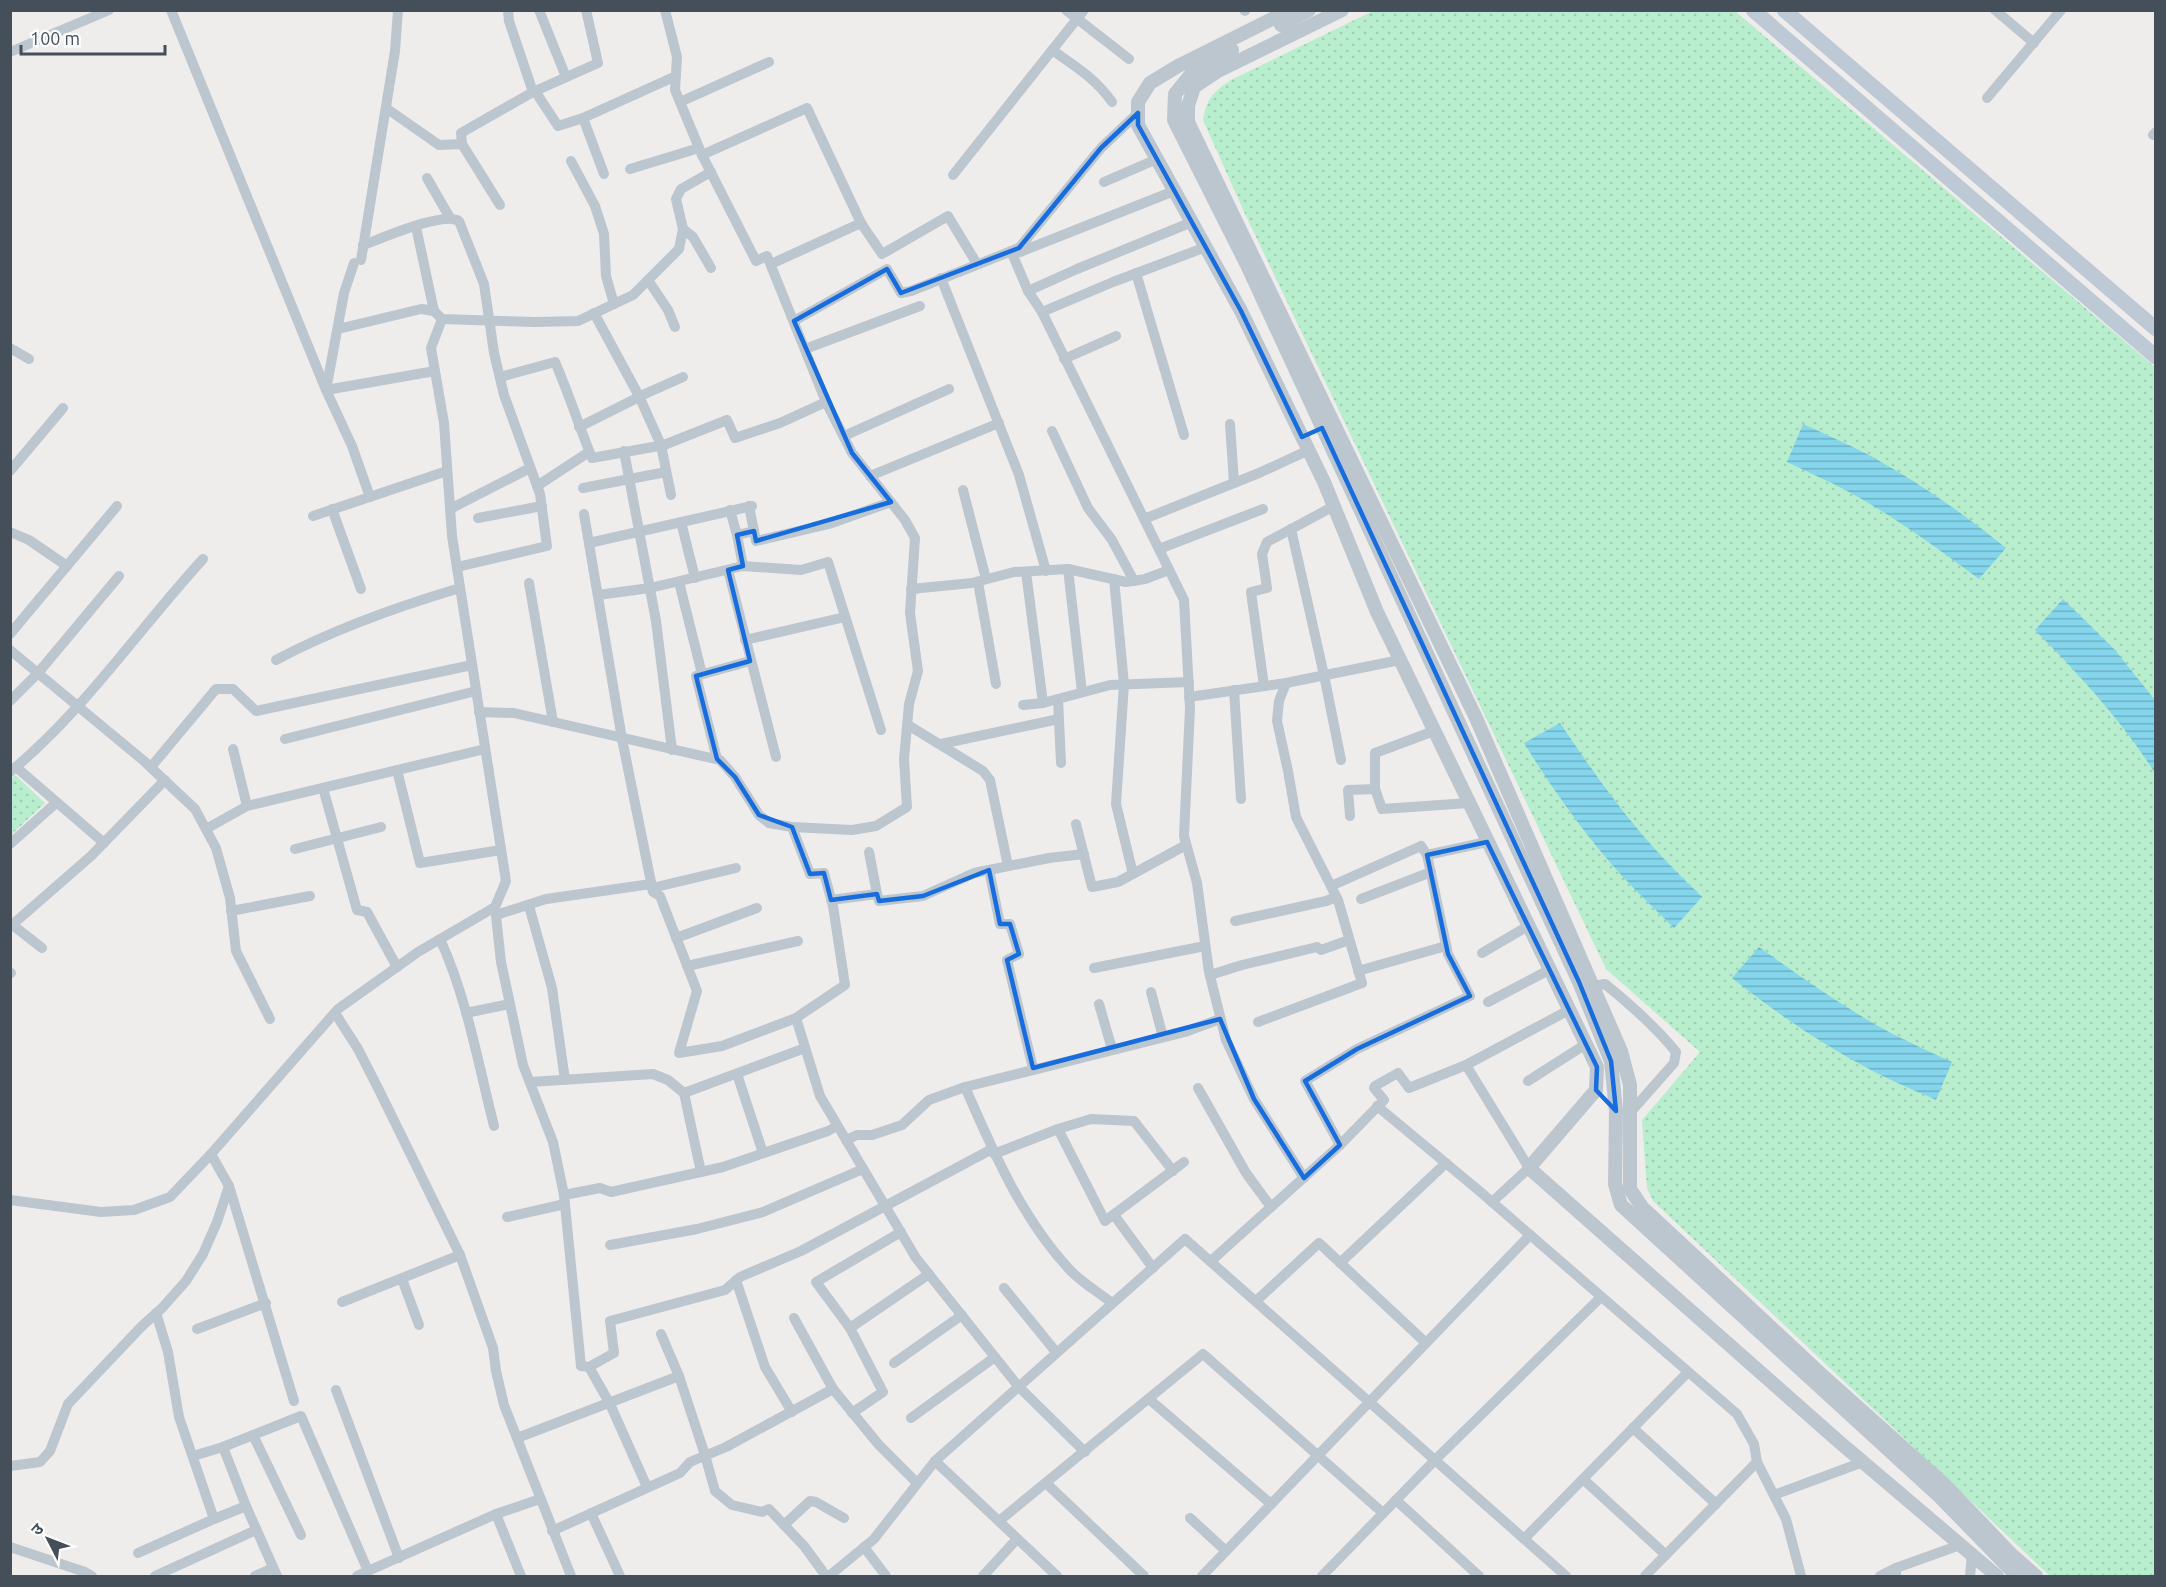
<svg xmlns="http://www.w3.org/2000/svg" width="2166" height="1587" font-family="Ubuntu,'Noto Sans Devanagari',sans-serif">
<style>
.park{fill:url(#park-dots)}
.water{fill:url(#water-rules)}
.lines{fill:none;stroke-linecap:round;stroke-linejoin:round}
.minor{stroke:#bcc6cf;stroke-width:10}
.tertiary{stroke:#bcc6cf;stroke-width:14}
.secondary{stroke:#bec9d6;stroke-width:15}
.marked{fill:none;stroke:#176dde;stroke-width:4.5;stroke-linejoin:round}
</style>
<defs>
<pattern id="park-dots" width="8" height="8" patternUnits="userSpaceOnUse" patternTransform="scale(1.5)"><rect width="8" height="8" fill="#b8eecd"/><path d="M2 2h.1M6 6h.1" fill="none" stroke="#9fceb2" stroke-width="1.8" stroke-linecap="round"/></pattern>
<pattern id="water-rules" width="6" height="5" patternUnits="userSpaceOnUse" patternTransform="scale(1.5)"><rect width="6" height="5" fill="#85d6ec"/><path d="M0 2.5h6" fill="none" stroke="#6eb0c2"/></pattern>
</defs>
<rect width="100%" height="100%" fill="#efecec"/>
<g class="park">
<path d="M 1373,11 L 1735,11 L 2155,367 L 2155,1576 L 2050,1576 L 1653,1201 L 1647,1188 L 1642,1120 L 1700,1052 L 1606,969 L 1246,216 L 1203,120 C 1207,98 1213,92 1231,80 Z"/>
<path d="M 15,775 L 45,803 L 11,835 L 11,778 Z"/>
</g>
<g class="water">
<path d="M 1803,424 C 1825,434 1848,444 1869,455 C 1918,482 1963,513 2006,548 L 1979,579 C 1937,548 1895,517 1849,492 C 1829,481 1807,472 1787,462 Z"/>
<path d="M 2063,599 L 2115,650 L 2155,700 L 2155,773 C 2121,720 2079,674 2035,630 Z"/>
<path d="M 1560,723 C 1589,766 1619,809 1654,848 C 1669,865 1686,881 1702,897 L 1674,928 C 1657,911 1639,894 1622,876 C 1585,835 1553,790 1524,743 Z"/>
<path d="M 1759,947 C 1801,977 1843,1007 1889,1032 C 1910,1043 1931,1052 1952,1062 L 1936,1100 C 1914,1090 1891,1081 1869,1069 C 1820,1043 1775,1012 1732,978 Z"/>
</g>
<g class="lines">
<g class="minor">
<path d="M 171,10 L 326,390 L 352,446 L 370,497"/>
<path d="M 508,10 L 509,21 L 533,92"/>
<path d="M 539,10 L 566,77"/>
<path d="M 1066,10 L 1129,59"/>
<path d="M 1244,10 L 1245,11"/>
<path d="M 1995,10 L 2034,43"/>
<path d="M 1052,50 C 1075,66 1096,79 1112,102"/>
<path d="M 10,52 L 109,10"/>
<path d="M 535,91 L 558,126 L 583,118"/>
<path d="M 1987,98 L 2061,10"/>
<path d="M 680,102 L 769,62"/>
<path d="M 386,108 L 439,145 L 462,144 L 500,205"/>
<path d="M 2153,135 L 2156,132"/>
<path d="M 462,144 L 461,133 L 533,92 L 598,63 L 586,10"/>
<path d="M 702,155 L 807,108 L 861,223 L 882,254 L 948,216 L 977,264"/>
<path d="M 571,161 L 595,206 L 604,234 L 606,276 L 614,304"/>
<path d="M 630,169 L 699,148"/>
<path d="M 604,174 L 583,118 L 676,76"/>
<path d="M 953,175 L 1084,10"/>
<path d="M 427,178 L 450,218"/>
<path d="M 1104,182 L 1157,159"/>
<path d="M 416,227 L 434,311"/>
<path d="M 683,229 L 693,237 L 711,268"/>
<path d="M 363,245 C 383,238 443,211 459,221 L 484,284 L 494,353 L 504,395 L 540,494 L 547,546 L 457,567"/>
<path d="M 1016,249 L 1020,252 L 1174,191"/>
<path d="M 1011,251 L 1028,291 L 1042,312 L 1184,600 L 1190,708 L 1184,836 L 1197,883 L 1209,972 L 1226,1040 L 1254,1099 L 1304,1178"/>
<path d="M 361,260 L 395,51 L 398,10"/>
<path d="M 354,263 L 344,293 L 326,390 L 435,371"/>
<path d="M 771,264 L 861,223"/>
<path d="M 1136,273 L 1184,435"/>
<path d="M 941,278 L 1019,475 L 1046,571"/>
<path d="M 648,280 L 668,310 L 675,327"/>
<path d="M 1028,291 L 1077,269 L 1192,222"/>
<path d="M 1042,312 L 1113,282 L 1206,247"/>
<path d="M 594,313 L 639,396 L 661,445 L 671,495"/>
<path d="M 442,319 L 431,348 L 444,423 L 452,536 L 506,881 L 495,907 L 501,962 L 523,1065 L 553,1142 L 564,1195 L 581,1366 L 589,1367 L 610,1404 L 647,1487"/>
<path d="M 794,321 L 887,269 L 901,293 L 911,291 L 1019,248 L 1101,148 L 1138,113"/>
<path d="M 338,329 L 421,309 L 434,311 L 442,319 L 535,322 L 578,321 L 633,295 L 679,249 L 683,229 L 676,199 L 681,189 L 711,172"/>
<path d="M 10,348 L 29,359"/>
<path d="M 805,349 L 920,306"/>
<path d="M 1064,359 L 1116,336"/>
<path d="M 500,377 L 555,362 C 569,394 579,426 592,458 L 664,445 L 727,420 L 735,438 L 780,423 L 826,402"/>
<path d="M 1230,424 L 1234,483"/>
<path d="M 579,427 L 647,393 L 683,377"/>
<path d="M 1052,431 L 1088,508 L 1112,540 L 1134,581"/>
<path d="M 844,436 L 949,389"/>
<path d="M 624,451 L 656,621 L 672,750"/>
<path d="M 10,471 L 63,408"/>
<path d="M 870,476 L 999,423"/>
<path d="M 537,486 L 589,452"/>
<path d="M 583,488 L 666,472"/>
<path d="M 963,490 L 986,579"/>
<path d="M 749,506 L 754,531"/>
<path d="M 332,509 L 361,589"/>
<path d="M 450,509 L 530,468"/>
<path d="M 730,510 L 737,535"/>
<path d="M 584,514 L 622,739 L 653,892 L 660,896 L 697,991 L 679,1053 L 722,1046 L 796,1018 L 845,985 L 833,906 L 824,873 L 810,874 L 792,827"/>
<path d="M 313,516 L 447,471"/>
<path d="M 478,518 L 542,506"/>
<path d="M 1144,519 L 1259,473 L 1309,450"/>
<path d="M 681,522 L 695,578"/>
<path d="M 1291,529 L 1324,675 L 1341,760"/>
<path d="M 10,532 L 29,540 L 67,566"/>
<path d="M 589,543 L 752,506"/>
<path d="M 1159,549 L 1263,509"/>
<path d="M 743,566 L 737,535 L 754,531 L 756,541 L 829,524 L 891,502"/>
<path d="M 1068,569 L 1082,692"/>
<path d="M 728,570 L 776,757"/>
<path d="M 1026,572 L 1043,703"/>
<path d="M 1114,579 L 1124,684 L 1116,804 L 1133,874"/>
<path d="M 679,582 L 702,674"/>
<path d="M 978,582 L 996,684"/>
<path d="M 529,583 L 553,722"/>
<path d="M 911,589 L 972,583 L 1014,572 L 1068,569 L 1126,582 L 1145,579 L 1169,570"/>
<path d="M 598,595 L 650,588 L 743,566 L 801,570 L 828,562 L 881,730"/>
<path d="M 10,634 L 117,506"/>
<path d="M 745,640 L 845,617"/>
<path d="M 10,650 L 144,761 L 195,809 L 216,848 L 230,898 L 236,951 L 270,1019"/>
<path d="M 276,660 C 334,629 396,607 460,588"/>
<path d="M 1264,686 L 1251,592 L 1267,588 L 1262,554 L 1267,542 L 1334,506"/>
<path d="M 1234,690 L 1241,799"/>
<path d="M 1189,697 L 1286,683 L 1400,660"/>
<path d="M 1058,699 L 1061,763"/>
<path d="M 10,701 L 38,673 L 119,576"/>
<path d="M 1023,705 L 1043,703 L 1110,685 L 1189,682"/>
<path d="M 479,712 L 514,713 L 720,760 L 735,777 L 759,815 L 769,823 L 792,827 L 852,830 L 876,826 L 907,807 L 904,759 L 909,704 L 918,671 L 910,613 L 915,538 L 905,520 L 852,453 L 826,402 L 767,256 L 756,261 L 702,155 L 675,90 L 677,57 L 665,10"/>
<path d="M 908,725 L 983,771 L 990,780 L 1008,866"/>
<path d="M 285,739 L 476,691"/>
<path d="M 941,744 L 1059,719"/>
<path d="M 233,749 L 247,806"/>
<path d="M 717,759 L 696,676 L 750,661"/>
<path d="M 16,767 L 104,843"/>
<path d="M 151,767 L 216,689 L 233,689 L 256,711 L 472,665"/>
<path d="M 397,770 L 420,863 L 501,850"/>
<path d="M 10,772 C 84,711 138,630 203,559"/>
<path d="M 323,788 L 357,910 L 367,912 L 397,967"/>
<path d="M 1375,789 L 1382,809 L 1469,803"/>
<path d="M 1350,816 L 1348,790 L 1375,789 L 1375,753 L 1434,731"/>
<path d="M 1076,824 L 1092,887 L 1118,882 L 1186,845"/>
<path d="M 206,829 L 247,806 L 485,749"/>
<path d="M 10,844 L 56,803"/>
<path d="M 295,849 L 381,827"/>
<path d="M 869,852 L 877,894"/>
<path d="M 989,870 L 1000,924 L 1010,924 L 1019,954 L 1007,960 L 1033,1068"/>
<path d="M 1331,886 L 1421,846 L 1427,855 L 1487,842"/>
<path d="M 652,888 L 736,868"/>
<path d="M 1361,899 L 1431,872"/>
<path d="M 831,900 L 877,894 L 879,901 L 923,896 L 974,873 L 1049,858 L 1084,854"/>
<path d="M 529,906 L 552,988 L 565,1080"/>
<path d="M 231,911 L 310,896"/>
<path d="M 496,915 L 546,899 L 651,884"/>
<path d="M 1235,921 L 1326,901 L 1336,897"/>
<path d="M 10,923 L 42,948"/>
<path d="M 12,925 L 91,856 L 165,780"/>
<path d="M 676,938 L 757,908"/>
<path d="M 440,939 C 467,998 478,1063 494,1126"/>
<path d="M 1482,953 L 1528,926"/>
<path d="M 687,966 L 798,941"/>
<path d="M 1094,968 L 1205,946"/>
<path d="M 1358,971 L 1446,946"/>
<path d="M 10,973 L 11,973"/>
<path d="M 1210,975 L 1242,965 L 1317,947 L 1321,950 L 1349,940"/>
<path d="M 1593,986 L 1605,984 C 1631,1005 1655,1026 1676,1052 L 1674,1063 L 1629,1114"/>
<path d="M 1151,992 L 1163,1037"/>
<path d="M 1488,1002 L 1549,970"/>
<path d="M 1099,1004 L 1112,1049"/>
<path d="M 335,1013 L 358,1049 L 379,1090 L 460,1255 L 493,1348 L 496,1371 L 504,1405 L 571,1576"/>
<path d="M 466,1013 L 510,1004"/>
<path d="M 796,1018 L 820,1096 L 916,1258 L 1018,1386 L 1085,1452"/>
<path d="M 1258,1022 L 1362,983 L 1338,900 L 1296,817 L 1288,771 L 1277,721 L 1279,701 L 1286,683"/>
<path d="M 1466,1065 L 1529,1168 L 1492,1202"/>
<path d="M 737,1074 L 763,1153"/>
<path d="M 1528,1081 L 1586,1044"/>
<path d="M 530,1082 L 653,1074 L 668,1080 L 684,1093 L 805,1048"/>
<path d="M 965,1087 C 993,1151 1021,1217 1069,1269 C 1081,1282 1098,1292 1112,1303"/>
<path d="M 1198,1088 L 1246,1173 L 1271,1207"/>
<path d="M 684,1093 L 701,1172"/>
<path d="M 1377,1106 L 1477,1189 L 1737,1414 L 1754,1444 L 1757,1462 L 1786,1519 L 1801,1576"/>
<path d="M 1058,1129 L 1105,1221 L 1184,1162"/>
<path d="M 846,1140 L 857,1135 L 872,1135 L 902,1125 L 929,1100 L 965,1087 L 1185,1032 L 1220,1019"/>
<path d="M 1340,1145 L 1305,1081 L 1357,1049 L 1470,996 L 1448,954 L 1427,855"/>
<path d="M 994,1154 L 1058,1129 L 1091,1119 L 1134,1121 L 1173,1171"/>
<path d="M 229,1186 L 294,1401"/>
<path d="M 564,1195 L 600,1188 L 611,1192 L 723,1167 L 828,1131 L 837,1126"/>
<path d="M 10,1200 L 101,1212 L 134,1210 L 170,1197 L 211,1154 L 338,1009 L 418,952 L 495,907"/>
<path d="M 1114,1215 L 1153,1268"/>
<path d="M 507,1217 L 565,1204"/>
<path d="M 610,1245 L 697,1229 L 763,1212 L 863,1169"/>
<path d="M 1211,1261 L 1340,1145 L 1384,1100 L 1374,1088 L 1375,1086 L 1398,1073 L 1409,1088 L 1466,1065 L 1569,1010"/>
<path d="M 1340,1263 L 1446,1163"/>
<path d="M 402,1279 L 419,1325"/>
<path d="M 736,1280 L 765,1367 L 792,1412"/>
<path d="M 1004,1288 L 1056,1352"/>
<path d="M 1256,1301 L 1319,1243 L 1426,1343"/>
<path d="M 342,1302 L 460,1255"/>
<path d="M 156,1313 L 168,1352 L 179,1417 L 214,1519 L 246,1506 L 223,1447 L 301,1416 L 368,1571 L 496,1514 L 521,1576"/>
<path d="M 794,1318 L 833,1389 L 879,1445 L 917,1483"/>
<path d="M 850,1328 L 929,1274"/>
<path d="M 197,1329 L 266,1303"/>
<path d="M 661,1334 L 679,1376 L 705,1455 L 715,1491 L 732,1505 L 762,1512 L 769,1509 L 804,1546 L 826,1576"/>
<path d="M 894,1363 L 962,1315"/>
<path d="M 589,1367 L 614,1353 L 610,1321 L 725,1290 L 740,1277 L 801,1251 L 992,1149"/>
<path d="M 336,1390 L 399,1558"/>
<path d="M 1149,1399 L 1271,1504"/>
<path d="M 852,1413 L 883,1392 L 850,1328 L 816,1282 L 901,1232"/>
<path d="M 911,1418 L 995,1357"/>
<path d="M 1633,1428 L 1716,1504"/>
<path d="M 253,1435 L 301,1535"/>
<path d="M 517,1438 L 679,1376"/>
<path d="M 193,1456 L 223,1447"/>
<path d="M 935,1461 L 1057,1576"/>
<path d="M 10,1466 L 40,1462 L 50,1451 L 68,1404 L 142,1326 L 162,1308 L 186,1281 L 203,1254 L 217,1222 L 229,1186 L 211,1154"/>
<path d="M 1583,1479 L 1666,1555"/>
<path d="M 1047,1484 L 1144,1576"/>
<path d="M 1774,1495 L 1863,1462"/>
<path d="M 1396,1500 L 1479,1576"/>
<path d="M 246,1506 L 277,1576"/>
<path d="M 591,1513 L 620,1576"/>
<path d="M 496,1514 L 540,1499"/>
<path d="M 1190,1518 L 1226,1551"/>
<path d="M 999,1521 L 1203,1354 L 1383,1513"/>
<path d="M 784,1525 L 810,1501 L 816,1502 L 844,1518"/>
<path d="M 552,1531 L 680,1473 L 690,1462 L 726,1447 L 833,1389"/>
<path d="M 1524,1539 L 1688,1372"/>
<path d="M 10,1547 L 85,1572 L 92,1576"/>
<path d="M 864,1547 L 886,1576"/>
<path d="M 138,1553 L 214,1519"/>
<path d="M 155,1576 L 256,1530"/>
<path d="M 255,1576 L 273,1568"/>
<path d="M 357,1576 L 368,1571"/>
<path d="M 829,1576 L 874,1539 L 935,1461 L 1185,1239 L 1566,1576"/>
<path d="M 983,1576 L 1017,1539"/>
<path d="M 1202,1576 L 1530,1235"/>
<path d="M 1322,1576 L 1435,1460 L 1601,1297"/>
<path d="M 1645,1576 L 1757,1462"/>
<path d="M 1880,1576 L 1896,1568"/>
<path d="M 1896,1576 L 1896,1568 L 1960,1545"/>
<path d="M 1970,1576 L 1972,1555"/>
</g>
<g class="tertiary">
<path d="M 1290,10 L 1178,66 L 1150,83 L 1138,102 L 1138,125 L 1241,311 L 1324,482 L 1377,612 L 1597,1067 L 1596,1090 L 1529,1168 L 1837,1440 L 1997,1576"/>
<path d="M 1342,10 L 1218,71 L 1194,87 L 1188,106 L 1188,122 L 1476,718 L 1621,1051 L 1630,1085 L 1630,1189 L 1642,1207 L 1821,1374 L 1945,1485 L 2011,1554 L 2036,1576"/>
<path d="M 1281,25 L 1309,10"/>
<path d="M 1232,50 L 1193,72 L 1175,94 L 1174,120 L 1247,265 L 1579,982 L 1611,1061 L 1616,1111 L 1615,1184 L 1621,1205 L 1939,1496 L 2017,1576"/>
</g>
<g class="secondary">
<path d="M 1753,10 L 2156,357"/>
<path d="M 1784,10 L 2156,329"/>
</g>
</g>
<path class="marked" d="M 1138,113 L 1138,125 L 1241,311 L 1302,437 L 1322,428 L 1579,982 L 1611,1061 L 1616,1111 L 1596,1090 L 1597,1067 L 1487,842 L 1427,855 L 1448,954 L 1470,996 L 1357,1049 L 1305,1081 L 1340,1145 L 1304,1178 L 1254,1099 L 1220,1019 L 1033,1068 L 1007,960 L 1019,954 L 1010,924 L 1000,924 L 989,870 L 923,896 L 879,901 L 877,894 L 831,900 L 824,873 L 810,874 L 792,827 L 759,815 L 735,777 L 717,759 L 696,676 L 750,661 L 728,570 L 743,566 L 737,535 L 754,531 L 756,541 L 891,502 L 852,453 L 794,321 L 887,269 L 901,293 L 1019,248 L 1101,148 Z"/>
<rect width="2166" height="1587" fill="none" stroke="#444f59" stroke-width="24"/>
<g transform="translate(48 1539) rotate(312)" stroke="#ffffff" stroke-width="4.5" paint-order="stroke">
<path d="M0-4.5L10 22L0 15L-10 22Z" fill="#444f59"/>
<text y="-9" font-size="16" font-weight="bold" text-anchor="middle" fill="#444f59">उ</text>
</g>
<path d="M21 45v9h144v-9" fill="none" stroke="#444f59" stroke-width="3"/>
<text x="30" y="45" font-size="18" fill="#444f59" stroke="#ffffff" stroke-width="4.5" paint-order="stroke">100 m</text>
</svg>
